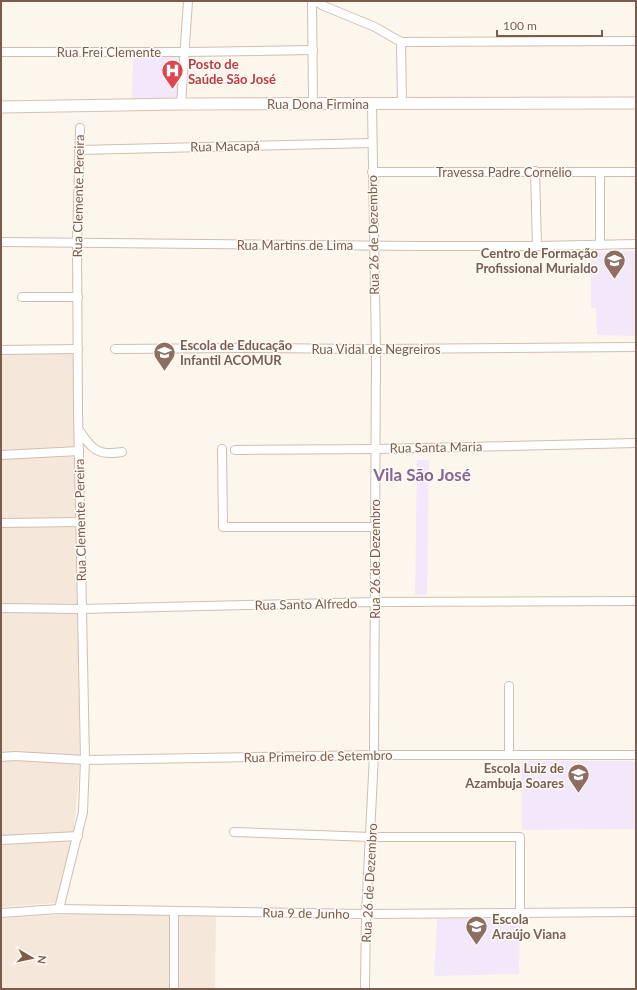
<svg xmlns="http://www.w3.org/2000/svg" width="637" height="990" font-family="Lato,sans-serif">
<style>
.residential{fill:#f5e8da}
.education{fill:#f3e8fa}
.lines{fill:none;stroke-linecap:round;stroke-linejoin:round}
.street-casing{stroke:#d1beb0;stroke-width:10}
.secondary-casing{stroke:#d6c0b0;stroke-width:13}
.street{stroke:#fff;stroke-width:8}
.secondary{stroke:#fff;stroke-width:11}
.labels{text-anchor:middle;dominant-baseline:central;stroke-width:3;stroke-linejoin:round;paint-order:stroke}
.street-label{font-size:13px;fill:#7a5c4d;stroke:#fffaf3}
.health-label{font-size:13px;font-weight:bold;fill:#be3a42;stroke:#fffaf3;text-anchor:start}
.education-label{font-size:13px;font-weight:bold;fill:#785e54;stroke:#fffaf3;text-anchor:end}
.district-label{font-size:17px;font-weight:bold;fill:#846695;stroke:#fffaf3}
</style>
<rect width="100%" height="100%" fill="#fdf6ec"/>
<g class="residential">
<path d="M 1,354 L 73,354 L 80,763 L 74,829 L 56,903 L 1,907 Z"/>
<path d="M 78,914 L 216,915 L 215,989 L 1,989 L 1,918 Z"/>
</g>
<g class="education">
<path d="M 133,57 L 179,57 L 179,99 L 132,100 Z"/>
<path d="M 636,251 L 636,336 L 597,335 L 596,308 L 591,308 L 591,252 Z"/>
<path d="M 417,460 L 429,460 L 427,595 L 415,595 Z"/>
<path d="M 521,761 L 636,761 L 636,829 L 522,830 Z"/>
<path d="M 437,919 L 520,919 L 519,974 L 434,976 Z"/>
</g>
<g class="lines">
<defs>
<g id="street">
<path d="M 312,1 L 313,104"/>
<path d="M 315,1 L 324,6 L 375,27 L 401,42 L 402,104"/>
<path d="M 401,42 L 636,41"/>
<path d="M 1,52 L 185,52 L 313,50"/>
<path d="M 181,104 L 188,1"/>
<path d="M 79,150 L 372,143"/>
<path d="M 535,171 L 537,246"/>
<path d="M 372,172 L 636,172"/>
<path d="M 1,242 L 418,246 L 537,246 L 636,244"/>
<path d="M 600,245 L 600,172"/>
<path d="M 22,297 L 78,297"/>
<path d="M 115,349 L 241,348 L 376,349 L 636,347"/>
<path d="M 1,350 L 78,349"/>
<path d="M 79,430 C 92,450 98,456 122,452"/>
<path d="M 222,449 L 223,527 L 375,527"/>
<path d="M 235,450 L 376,449 L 636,443"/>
<path d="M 1,455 L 79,451"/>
<path d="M 1,523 L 81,522"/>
<path d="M 1,608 L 81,609 L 375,602 L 636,601"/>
<path d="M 509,686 L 509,755"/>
<path d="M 1,757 L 15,756 L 85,760 L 374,755 L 636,755"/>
<path d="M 234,832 L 371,837 L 520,837 L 520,913"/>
<path d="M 1,840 L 78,836"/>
<path d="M 59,909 L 83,812 L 85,760 L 78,411 L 77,243 L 80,128"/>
<path d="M 174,911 L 174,989"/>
<path d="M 1,913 L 59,909 L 366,914 L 636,912"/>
<path d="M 365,989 L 366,914 L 374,755 L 376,349 L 372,105"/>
</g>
<path id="secondary" d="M 1,107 L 181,104 L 636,103"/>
</defs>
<use href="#street" class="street-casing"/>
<use href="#secondary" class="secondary-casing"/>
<use href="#street" class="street"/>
<use href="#secondary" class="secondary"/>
</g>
<defs>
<symbol id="hospital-pin" viewBox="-11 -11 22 30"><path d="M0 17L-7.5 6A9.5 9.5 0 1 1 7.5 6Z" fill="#e0444e" stroke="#fffaf3"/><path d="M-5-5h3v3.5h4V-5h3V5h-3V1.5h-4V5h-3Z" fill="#fff"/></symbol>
<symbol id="school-pin" viewBox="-11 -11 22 30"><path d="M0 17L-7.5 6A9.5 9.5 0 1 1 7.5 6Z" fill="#8d6e63" stroke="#fffaf3"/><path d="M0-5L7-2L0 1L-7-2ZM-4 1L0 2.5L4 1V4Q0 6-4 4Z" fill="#fff"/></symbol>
</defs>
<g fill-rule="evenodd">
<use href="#hospital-pin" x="160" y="58" width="25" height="34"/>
<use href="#school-pin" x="602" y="248" width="25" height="34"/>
<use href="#school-pin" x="152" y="340" width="25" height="34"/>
<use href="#school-pin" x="566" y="762" width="25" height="34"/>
<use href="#school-pin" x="464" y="914" width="25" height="34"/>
</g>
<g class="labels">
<g class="street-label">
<text x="109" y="52">Rua Frei Clemente</text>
<text x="318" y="104">Rua Dona Firmina</text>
<text transform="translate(225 146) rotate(-1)">Rua Macapá</text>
<text x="504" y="172">Travessa Padre Cornélio</text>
<text transform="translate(78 196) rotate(-89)">Rua Clemente Pereira</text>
<text transform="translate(373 235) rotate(-91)">Rua 26 de Dezembro</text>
<text x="295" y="245">Rua Martins de Lima</text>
<text x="376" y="349">Rua Vidal de Negreiros</text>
<text transform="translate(436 447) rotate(-1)">Rua Santa Maria</text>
<text transform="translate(80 520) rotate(-91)">Rua Clemente Pereira</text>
<text transform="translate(375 559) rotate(-90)">Rua 26 de Dezembro</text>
<text transform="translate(306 604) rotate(-1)">Rua Santo Alfredo</text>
<text transform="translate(318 756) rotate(-1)">Rua Primeiro de Setembro</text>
<text transform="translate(369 883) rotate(-87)">Rua 26 de Dezembro</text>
<text transform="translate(306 913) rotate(1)">Rua 9 de Junho</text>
</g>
<g class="health-label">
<text x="188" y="64">Posto de<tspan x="188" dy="15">Saúde São José</tspan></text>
</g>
<g class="education-label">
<text x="598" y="253">Centro de Formação<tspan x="598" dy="15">Profissional Murialdo</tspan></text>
<text x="180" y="345" text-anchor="start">Escola de Educação<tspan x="180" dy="15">Infantil ACOMUR</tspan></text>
<text x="564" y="768">Escola Luiz de<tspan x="564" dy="15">Azambuja Soares</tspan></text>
<text x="492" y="919" text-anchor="start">Escola<tspan x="492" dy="15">Araújo Viana</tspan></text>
</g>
<g class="district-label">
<text x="422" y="474">Vila São José</text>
</g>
</g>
<rect width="637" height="990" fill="none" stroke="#7a5c4d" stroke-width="4"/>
<g transform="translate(32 958) rotate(99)" stroke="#fffaf3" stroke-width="3" paint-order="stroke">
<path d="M0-3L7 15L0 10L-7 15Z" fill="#7a5c4d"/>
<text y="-6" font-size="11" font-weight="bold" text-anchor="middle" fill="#7a5c4d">N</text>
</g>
<path d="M497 30v6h105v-6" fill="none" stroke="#7a5c4d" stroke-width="2"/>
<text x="503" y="30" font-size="12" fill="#7a5c4d" stroke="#fffaf3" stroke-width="3" paint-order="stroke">100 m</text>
</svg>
